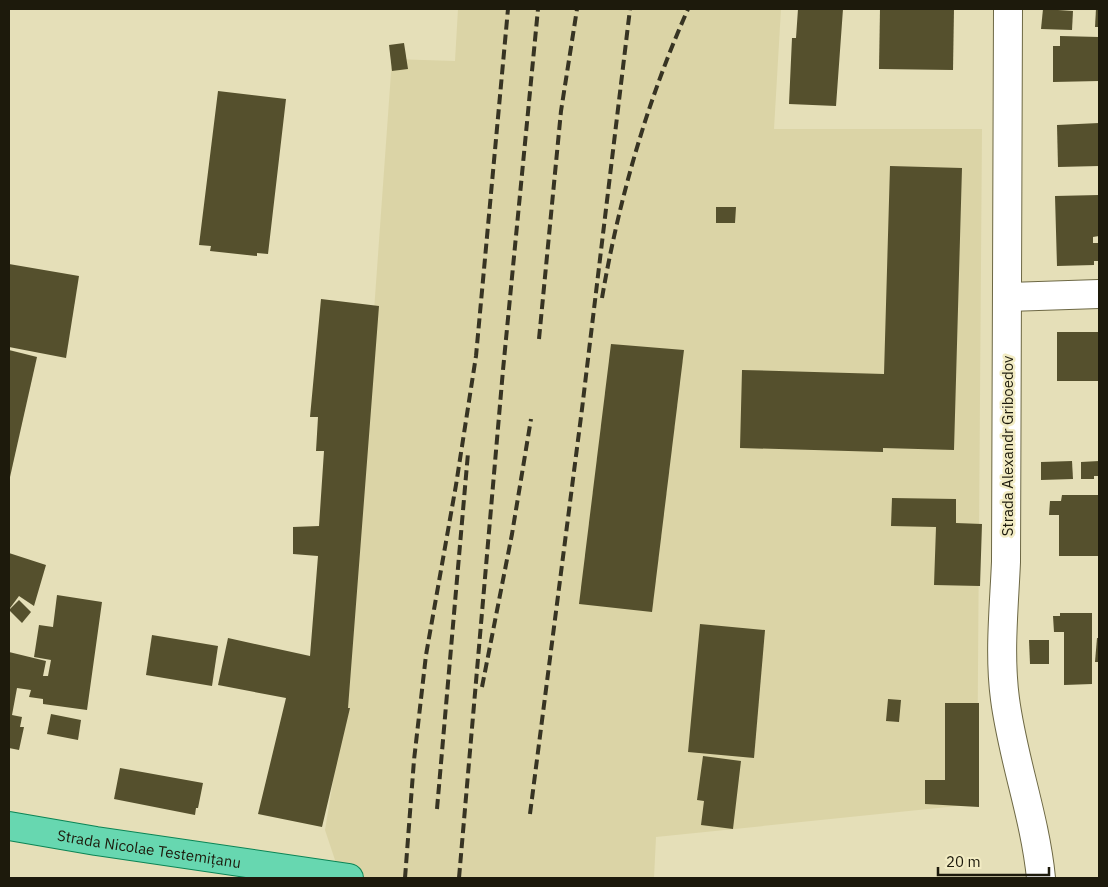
<svg xmlns="http://www.w3.org/2000/svg" width="1108" height="887" font-family="'IBM Plex Sans',sans-serif">
<style>
.built{fill:#dbd4a6}
.building{fill:#55502d}
.lines{fill:none;stroke-linecap:round;stroke-linejoin:round}
.street-casing{stroke:#6d6844;stroke-width:30}
.primary-casing{stroke:#0b8455;stroke-width:30}
.street{stroke:#fff;stroke-width:28}
.primary{stroke:#67d7b0;stroke-width:28}
.rail{stroke:#373423;stroke-width:4;stroke-dasharray:10 5;stroke-linecap:butt}
.labels{text-anchor:middle;dominant-baseline:central;stroke-width:5;stroke-linejoin:round;paint-order:stroke}
.street-label{font-size:15px;fill:#1d1a0c;stroke:#f2ecc4}
</style>
<rect width="100%" height="100%" fill="#e5dfb8"/>
<path class="built" d="M 458,9 L 781,9 L 774,129 L 982,129 L 977,804 L 656,837 L 654,878 L 341,878 L 325,830 L 346,703 L 392,59 L 455,61 Z"/>
<g class="building">
<path d="M 798,9 L 843,9 L 836,106 L 789,104 L 792,38 L 796,38 Z"/>
<path d="M 880,9 L 954,9 L 953,70 L 879,69 Z"/>
<path d="M 1043,9 L 1073,11 L 1072,30 L 1041,29 Z"/>
<path d="M 1096,9 L 1099,9 L 1099,27 L 1095,27 Z"/>
<path d="M 1060,36 L 1099,37 L 1099,81 L 1053,82 L 1053,46 L 1060,46 Z"/>
<path d="M 404,43 L 408,69 L 392,71 L 389,45 Z"/>
<path d="M 218,91 L 286,99 L 268,254 L 257,253 L 257,256 L 210,251 L 211,246 L 199,245 Z"/>
<path d="M 1099,123 L 1099,166 L 1058,167 L 1057,125 Z"/>
<path d="M 890,166 L 962,168 L 954,450 L 883,448 L 883,452 L 740,448 L 742,370 L 884,374 Z"/>
<path d="M 1099,195 L 1099,236 L 1093,237 L 1093,243 L 1098,243 L 1099,261 L 1094,261 L 1094,265 L 1057,266 L 1055,196 Z"/>
<path d="M 716,207 L 736,207 L 735,223 L 716,223 Z"/>
<path d="M 9,264 L 79,276 L 66,358 L 9,347 Z"/>
<path d="M 321,299 L 379,306 L 348,708 L 350,708 L 322,827 L 258,814 L 286,698 L 218,685 L 228,638 L 310,656 L 318,556 L 293,554 L 293,527 L 319,526 L 324,451 L 316,451 L 318,417 L 310,417 Z"/>
<rect x="1057" y="332" width="42" height="49"/>
<path d="M 611,344 L 684,350 L 652,612 L 579,604 Z"/>
<path d="M 9,350 L 37,357 L 10,477 L 9,477 Z"/>
<path d="M 1072,461 L 1073,479 L 1041,480 L 1041,462 Z"/>
<path d="M 1099,461 L 1099,476 L 1094,476 L 1094,479 L 1081,479 L 1081,462 Z"/>
<path d="M 1062,495 L 1099,495 L 1099,556 L 1059,556 L 1059,515 L 1049,515 L 1050,501 L 1061,501 Z"/>
<path d="M 892,498 L 956,499 L 956,523 L 982,524 L 980,586 L 934,585 L 936,527 L 891,526 Z"/>
<path d="M 9,553 L 46,565 L 34,606 L 19,596 L 10,608 L 9,607 L 10,588 Z"/>
<path d="M 57,595 L 102,602 L 87,710 L 43,704 L 43,699 L 29,697 L 31,690 L 17,688 L 12,715 L 22,717 L 20,727 L 24,727 L 19,750 L 9,748 L 9,652 L 46,661 L 43,676 L 48,676 L 51,660 L 34,657 L 39,625 L 53,627 Z"/>
<path d="M 19,600 L 31,612 L 22,623 L 9,610 Z"/>
<path d="M 1060,613 L 1092,613 L 1092,684 L 1064,685 L 1064,632 L 1054,632 L 1053,616 L 1060,616 Z"/>
<path d="M 700,624 L 765,630 L 754,758 L 688,752 Z"/>
<path d="M 152,635 L 218,646 L 212,686 L 146,675 Z"/>
<path d="M 1097,638 L 1099,638 L 1099,662 L 1095,662 Z"/>
<path d="M 1029,640 L 1049,640 L 1049,664 L 1030,664 Z"/>
<path d="M 888,699 L 901,700 L 899,722 L 886,721 Z"/>
<path d="M 945,703 L 979,703 L 979,807 L 925,804 L 925,780 L 945,780 Z"/>
<path d="M 51,714 L 81,720 L 78,740 L 47,734 Z"/>
<path d="M 703,756 L 741,761 L 733,829 L 701,825 L 704,801 L 697,800 Z"/>
<path d="M 120,768 L 203,783 L 198,808 L 196,808 L 195,815 L 114,799 Z"/>
</g>
<g class="lines">
<defs>
<g id="street">
<path d="M 1008,9 L 1006,562 C 1004,608 999,654 1005,699 C 1013,760 1035,817 1041,878"/>
<path d="M 1008,297 L 1099,294"/>
</g>
<g id="primary">
<path id="s1" d="M 9,826 L 96,841 L 349,878"/>
</g>
</defs>
<use href="#street" class="street-casing"/>
<use href="#primary" class="primary-casing"/>
<use href="#street" class="street"/>
<use href="#primary" class="primary"/>
<g class="rail">
<path d="M 602,298 C 619,199 647,101 688,9"/>
<path d="M 539,339 L 561,111 L 577,9"/>
<path d="M 482,687 L 512,534 L 531,419"/>
<path d="M 437,809 L 468,453"/>
<path d="M 530,814 L 582,409 L 630,9"/>
<path d="M 405,878 L 414,760 L 426,655 L 456,485 L 476,356 L 508,9"/>
<path d="M 459,878 L 503,370 L 538,9"/>
</g>
</g>
<g class="labels">
<g class="street-label">
<text transform="translate(1007 446) rotate(-90)">Strada Alexandr Griboedov</text>
<text stroke="none"><textPath href="#s1" startOffset="142">Strada Nicolae Testemițanu</textPath></text>
</g>
</g>
<rect width="1108" height="887" fill="none" stroke="#1d1a0c" stroke-width="20"/>
<path d="M938 867v8h111v-8" fill="none" stroke="#1d1a0c" stroke-width="2.5"/>
<text x="946" y="867" font-size="15" fill="#1d1a0c" stroke="#f2ecc4" stroke-width="4" paint-order="stroke">20 m</text>
</svg>
